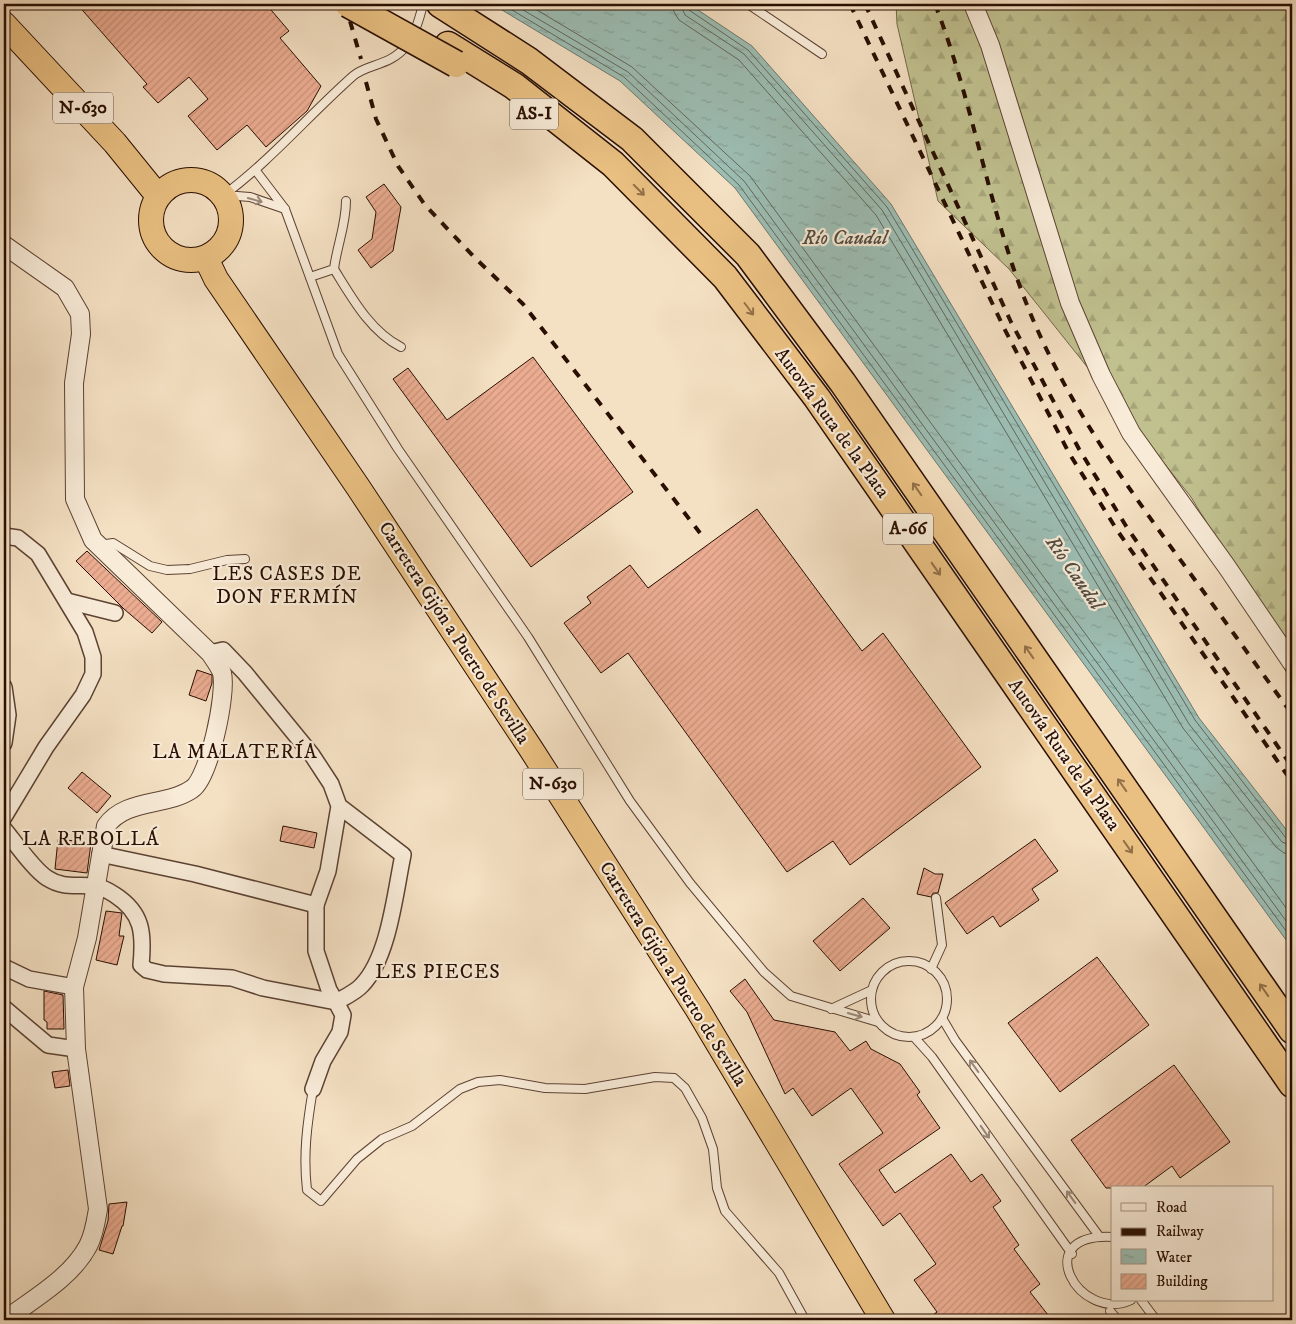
<svg xmlns="http://www.w3.org/2000/svg" width="1296" height="1324" font-family="'IM FELL DW Pica',serif">
<style>
.forest{fill:url(#forest-firs);stroke:#756848}
.water{fill:url(#water-ripples);stroke:#6e776c}
.lines{fill:none;stroke-linecap:round;stroke-linejoin:round}
.shore{stroke:#62665a;stroke-width:1}
.building{fill:url(#building-hatch);stroke:#290e01}
.service-casing{stroke:#5c4232;stroke-width:10}
.minor-casing{stroke:#5c4232;stroke-width:18}
.tertiary-casing{stroke:#5c4232;stroke-width:20}
.trunk-casing{stroke:#290e01;stroke-width:26}
.motorway-casing{stroke:#290e01;stroke-width:29}
.service{stroke:#f8ebd8;stroke-width:8}
.minor{stroke:#f8ebd8;stroke-width:15}
.tertiary{stroke:#f8ebd8;stroke-width:18}
.trunk{stroke:#eac082;stroke-width:24}
.motorway{stroke:#eac082;stroke-width:26}
.rail{stroke:#290e01;stroke-width:4;stroke-dasharray:9 9;stroke-linecap:butt}
.motorway-bridge-casing{stroke:#290e01;stroke-width:29;stroke-linecap:butt}
.motorway-bridge{stroke:#eac082;stroke-width:26}
.oneway{stroke:#937048}
.oneway2{stroke:#9b8877}
.labels{text-anchor:middle;dominant-baseline:central;stroke-width:4.5;stroke-linejoin:round;paint-order:stroke}
.shield{fill:#f8ebd8;stroke:#675042;stroke-width:1}
.shield-label{font-size:18px;font-weight:bold;fill:#290e01}
.street-label{font-size:19px;fill:#290e01;stroke:#f8ebd8}
.water-label{font-size:20px;font-style:italic;fill:#514b3f;stroke:#f8ebd8}
.neighbourhood-label{font-size:20px;letter-spacing:1px;fill:#290e01;stroke:#f8ebd8}
</style>
<defs>
<pattern id="forest-firs" width="22" height="20" patternUnits="userSpaceOnUse" patternTransform="scale(1.25)"><rect width="22" height="20" fill="#c1c190"/><path d="M5 1l3.5 6h-7zM16 11l3.5 6h-7z" fill="#a6a57a"/></pattern>
<pattern id="water-ripples" width="26" height="14" patternUnits="userSpaceOnUse" patternTransform="scale(1.25)"><rect width="26" height="14" fill="#9cbdb3"/><path d="M2 4q2-2 4 0t4 0M15 11q2-2 4 0t4 0" fill="none" stroke="#86a198"/></pattern>
<pattern id="building-hatch" width="6" height="6" patternUnits="userSpaceOnUse" patternTransform="scale(1.25)"><rect width="6" height="6" fill="#ebac91"/><path d="M-1 1l2-2M0 6l6-6M5 7l2-2" fill="none" stroke="#ca937b"/></pattern>
</defs>
<rect width="100%" height="100%" fill="#f4e0c3"/>
<filter id="stains"><feTurbulence type="fractalNoise" baseFrequency=".004" numOctaves="4"/><feColorMatrix values="0 0 0 0 .2 0 0 0 0 .09 0 0 0 0 .02 0 0 0 .5 -.17"/></filter>
<radialGradient id="worn" r=".72"><stop offset=".6" stop-color="#630" stop-opacity="0"/><stop offset="1" stop-color="#630" stop-opacity=".3"/></radialGradient>
<path class="forest" d="M 896,4 L 1292,4 L 1292,684 L 1244,585 L 1191,497 L 1009,269 L 938,201 L 897,24 Z"/>
<path class="water" d="M 492,4 L 689,4 L 752,46 L 891,204 L 1199,718 L 1292,837 L 1292,948 L 735,188 L 620,81 Z"/>
<g class="lines">
<g class="shore">
<path d="M 502,4 L 624,77 L 739,185 L 1292,939"/>
<path d="M 513,4 L 628,72 L 744,181 L 1292,929"/>
<path d="M 527,4 L 632,67 L 750,176 L 1292,916"/>
<path d="M 673,4 L 674,12 L 679,20 L 739,60 L 876,215 L 1183,728 L 1276,847 L 1284,853 L 1292,854"/>
<path d="M 680,4 L 685,15 L 744,54 L 882,210 L 1189,724 L 1282,842 L 1292,846"/>
<path d="M 687,4 L 689,10 L 748,50 L 887,207 L 1195,720 L 1286,838 L 1292,840"/>
</g>
</g>
<g class="building">
<path d="M 77,4 L 266,4 L 289,31 L 280,38 L 321,86 L 307,111 L 266,147 L 247,125 L 217,150 L 188,116 L 208,99 L 189,77 L 158,103 L 143,87 L 147,84 Z"/>
<path d="M 384,184 L 401,207 L 393,251 L 371,268 L 358,250 L 372,239 L 376,212 L 366,197 Z"/>
<path d="M 533,357 L 633,492 L 531,567 L 393,379 L 408,368 L 447,420 Z"/>
<path d="M 757,509 L 862,651 L 883,633 L 981,767 L 850,865 L 833,841 L 787,872 L 628,653 L 601,673 L 564,623 L 591,603 L 587,597 L 630,565 L 648,588 Z"/>
<path d="M 87,551 L 162,622 L 152,633 L 124,609 L 76,561 Z"/>
<path d="M 197,670 L 212,675 L 212,683 L 206,701 L 189,695 Z"/>
<path d="M 82,772 L 111,796 L 97,813 L 68,788 Z"/>
<path d="M 283,826 L 317,833 L 314,848 L 280,841 Z"/>
<path d="M 58,839 L 91,843 L 87,873 L 55,869 Z"/>
<path d="M 1035,839 L 1058,871 L 1032,889 L 1039,900 L 1000,927 L 993,916 L 967,934 L 945,903 Z"/>
<path d="M 924,868 L 935,874 L 943,874 L 938,893 L 933,893 L 931,897 L 917,894 Z"/>
<path d="M 863,898 L 890,928 L 840,971 L 813,941 Z"/>
<path d="M 106,911 L 122,913 L 119,936 L 124,936 L 117,965 L 96,960 Z"/>
<path d="M 1097,957 L 1149,1025 L 1060,1092 L 1008,1023 Z"/>
<path d="M 745,979 L 774,1020 L 835,1032 L 850,1051 L 866,1041 L 871,1049 L 900,1064 L 920,1092 L 917,1095 L 940,1128 L 879,1170 L 895,1193 L 951,1154 L 971,1182 L 982,1174 L 1001,1201 L 993,1207 L 1019,1245 L 1014,1249 L 1040,1284 L 1030,1292 L 1052,1320 L 926,1320 L 937,1312 L 914,1280 L 936,1264 L 900,1213 L 883,1226 L 839,1164 L 883,1133 L 851,1088 L 812,1116 L 793,1088 L 785,1094 L 747,1012 L 730,991 Z"/>
<path d="M 44,991 L 63,995 L 64,1029 L 47,1029 L 47,1022 L 44,1020 Z"/>
<path d="M 1174,1065 L 1230,1142 L 1180,1178 L 1172,1166 L 1142,1188 L 1106,1188 L 1071,1140 Z"/>
<path d="M 68,1070 L 70,1086 L 55,1088 L 52,1072 Z"/>
<path d="M 127,1202 L 123,1226 L 122,1226 L 113,1254 L 99,1250 L 108,1221 L 109,1204 Z"/>
</g>
<g class="lines">
<defs>
<g id="service">
<path d="M 748,4 L 822,54"/>
<path d="M 256,171 L 285,209 L 338,354 L 398,449 L 528,637 L 630,801 L 690,883 L 764,972 L 791,996 L 878,1022"/>
<path d="M 224,195 C 271,160 309,115 353,76 C 366,64 391,66 406,46 C 414,36 420,17 423,4"/>
<path d="M 224,195 L 250,197 L 285,209"/>
<path d="M 334,269 C 352,298 370,331 401,347"/>
<path d="M 310,277 L 334,269 C 337,245 346,225 346,201"/>
<path d="M 99,545 L 113,543 L 150,566 L 167,570 L 190,569 L 227,560 L 245,559"/>
<circle cx="909" cy="999" r="38"/>
<path d="M 931,969 L 942,945 L 936,898"/>
<path d="M 831,1009 L 872,990"/>
<path d="M 942,1018 L 955,1040 L 1099,1236"/>
<path d="M 914,1037 L 932,1057 L 1072,1254"/>
<path d="M 313,1089 C 307,1124 303,1155 307,1190 L 321,1201 L 357,1159 L 382,1139 L 412,1126 L 460,1089 L 478,1082 L 500,1080 L 545,1088 L 585,1089 L 655,1077 L 674,1078 L 685,1088 L 702,1118 L 713,1149 L 717,1188 L 725,1211 L 779,1273 L 805,1320"/>
<path d="M 1112,1237 C 1028,1233 1079,1324 1131,1300"/>
<path d="M 1141,1300 L 1156,1320"/>
<path d="M 1110,1311 L 1118,1320"/>
</g>
<g id="minor">
<path d="M 67,601 L 115,613"/>
<path d="M 210,653 L 223,650 L 245,673 L 312,755 L 331,784 L 339,806 L 328,871 L 316,905 L 316,951 L 329,990 L 336,1002 C 345,997 356,992 362,985 C 389,957 395,893 403,855 L 339,806"/>
<path d="M 4,687 L 8,715 L 4,743"/>
<path d="M 4,817 L 46,747 L 83,695 L 93,674 L 93,657 L 85,632 L 38,554 L 18,538 L 4,536"/>
<path d="M 4,829 C 14,841 34,870 47,878 C 64,889 76,884 94,886 C 102,887 109,891 115,895 C 143,913 144,934 141,965 L 147,970 L 164,974 L 232,978 L 263,988 L 336,1002 L 343,1015 L 340,1032 L 323,1061 L 313,1089"/>
<path d="M 100,854 L 195,874 L 316,905"/>
<path d="M 4,967 L 29,979 L 74,987"/>
<path d="M 4,1008 L 48,1045 L 76,1049"/>
</g>
<g id="tertiary">
<path d="M 973,4 L 990,45 L 1070,303 L 1101,375 L 1131,433 L 1227,567 L 1292,663"/>
<path d="M 4,245 L 65,288 L 80,314 L 81,334 L 74,383 L 75,499 L 93,540 L 210,653 C 214,659 220,667 222,673 C 227,694 209,778 192,789 C 166,807 126,798 106,826 L 87,938 L 74,987 L 76,1049 L 98,1209 C 96,1221 94,1235 88,1246 C 71,1278 33,1299 5,1320"/>
</g>
<g id="trunk">
<path d="M 4,24 L 115,143 L 158,196"/>
<circle cx="191" cy="220" r="40"/>
<path d="M 206,258 L 216,279 L 358,487 L 531,749 L 698,1010 L 883,1320"/>
</g>
<g id="motorway">
<path d="M 440,4 L 529,61 L 632,139 L 748,255 L 843,383 L 1292,1030"/>
<path d="M 448,45 L 514,86 L 613,164 L 725,277 L 817,398 L 1292,1084"/>
</g>
</defs>
<use href="#service" class="service-casing"/>
<use href="#minor" class="minor-casing"/>
<use href="#tertiary" class="tertiary-casing"/>
<use href="#trunk" class="trunk-casing"/>
<use href="#motorway" class="motorway-casing"/>
<use href="#service" class="service"/>
<use href="#minor" class="minor"/>
<use href="#tertiary" class="tertiary"/>
<use href="#trunk" class="trunk"/>
<use href="#motorway" class="motorway"/>
<g class="rail">
<path d="M 345,4 L 361,59"/>
<path d="M 850,4 L 1004,328 L 1069,453 L 1117,530 L 1292,782"/>
<path d="M 865,4 L 1011,322 L 1079,449 L 1126,526 L 1292,767"/>
<path d="M 935,4 C 973,102 988,207 1027,305 C 1063,396 1119,475 1176,554 C 1215,607 1253,661 1292,714"/>
<path d="M 366,82 L 376,119 L 398,166 L 425,205 L 475,258 L 523,304 L 700,533"/>
</g>
<defs>
<path id="motorway-bridge" d="M 348,4 L 456,64"/>
</defs>
<use href="#motorway-bridge" class="motorway-bridge-casing"/>
<use href="#motorway-bridge" class="motorway-bridge"/>
</g>
<defs><path id="oneway-shaft" d="M-6 0H5M1.5-3L5.5 0L1.5 3" fill="none" stroke-width="1.6" stroke-linecap="round" stroke-linejoin="round" transform="scale(1.25)"/></defs>
<g class="oneway">
<use href="#oneway-shaft" transform="translate(639 190) rotate(45)"/>
<use href="#oneway-shaft" transform="translate(749 309) rotate(53)"/>
<use href="#oneway-shaft" transform="translate(917 489) rotate(-125)"/>
<use href="#oneway-shaft" transform="translate(936 569) rotate(55)"/>
<use href="#oneway-shaft" transform="translate(1029 652) rotate(-125)"/>
<use href="#oneway-shaft" transform="translate(1122 785) rotate(-125)"/>
<use href="#oneway-shaft" transform="translate(1128 847) rotate(55)"/>
<use href="#oneway-shaft" transform="translate(1264 990) rotate(-125)"/>
</g>
<g class="oneway2">
<use href="#oneway-shaft" transform="translate(255 200) rotate(16)"/>
<use href="#oneway-shaft" transform="translate(855 1015) rotate(16)"/>
<use href="#oneway-shaft" transform="translate(974 1066) rotate(-126)"/>
<use href="#oneway-shaft" transform="translate(985 1132) rotate(55)"/>
<use href="#oneway-shaft" transform="translate(1071 1197) rotate(-126)"/>
</g>
<g class="labels">
<g class="shield">
<rect x="53" y="92.5" width="60" height="31" rx="4"/>
<rect x="510" y="98.5" width="48" height="31" rx="4"/>
<rect x="883" y="513.5" width="50" height="31" rx="4"/>
<rect x="523" y="768.5" width="60" height="31" rx="4"/>
</g>
<g class="shield-label">
<text x="83" y="108">N-630</text>
<text x="534" y="114">AS-I</text>
<text x="908" y="529">A-66</text>
<text x="553" y="784">N-630</text>
</g>
<g class="street-label">
<text transform="translate(832 423) rotate(54)">Autovía Ruta de la Plata</text>
<text transform="translate(454 633) rotate(57)">Carretera Gijón a Puerto de Sevilla</text>
<text transform="translate(1064 755) rotate(55)">Autovía Ruta de la Plata</text>
<text transform="translate(673 974) rotate(58)">Carretera Gijón a Puerto de Sevilla</text>
</g>
<g class="water-label">
<text x="845" y="238">Río Caudal</text>
<text transform="translate(1074 573) rotate(55)">Río Caudal</text>
</g>
<g class="neighbourhood-label">
<text x="287" y="574">LES CASES DE<tspan x="287" dy="23">DON FERMÍN</tspan></text>
<text x="235" y="752">LA MALATERÍA</text>
<text x="91" y="839">LA REBOLLÁ</text>
<text x="438" y="972">LES PIECES</text>
</g>
</g>
<rect width="1296" height="1324" fill="none" stroke="#f4e0c3" stroke-width="20"/>
<rect x="5" y="5" width="1286" height="1314" fill="none" stroke="#290e01" stroke-width="2.5"/>
<rect x="10" y="10" width="1276" height="1304" fill="none" stroke="#290e01"/>
<rect x="1111" y="1186" width="162" height="115" fill="#f8ebd8" stroke="#a59382"/>
<rect x="1121" y="1203" width="25" height="8" fill="#f8ebd8" stroke="#a59382"/>
<text x="1156" y="1212" font-size="15" fill="#290e01">Road</text>
<rect x="1121" y="1228" width="25" height="8" fill="#290e01" stroke="#a59382"/>
<text x="1156" y="1236" font-size="15" fill="#290e01">Railway</text>
<rect x="1121" y="1249" width="25" height="15" fill="url(#water-ripples)" stroke="#a59382"/>
<text x="1156" y="1262" font-size="15" fill="#290e01">Water</text>
<rect x="1121" y="1274" width="25" height="15" fill="url(#building-hatch)" stroke="#a59382"/>
<text x="1156" y="1286" font-size="15" fill="#290e01">Building</text>
<rect width="100%" height="100%" filter="url(#stains)"/>
<rect width="100%" height="100%" fill="url(#worn)"/>
</svg>
